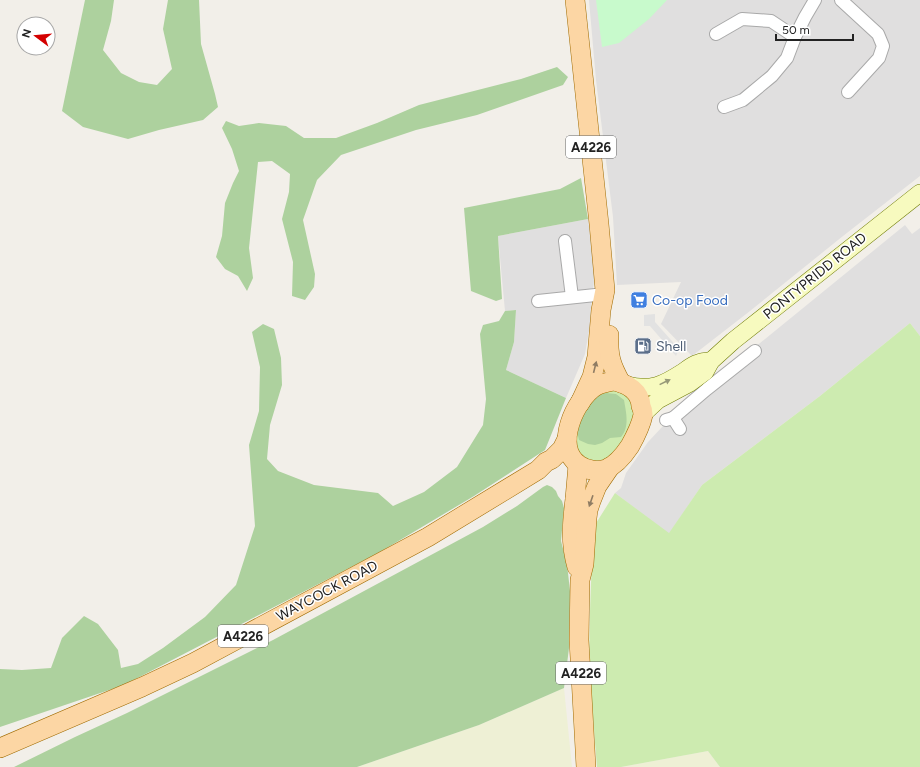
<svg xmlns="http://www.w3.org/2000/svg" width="920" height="767" font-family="Figtree,sans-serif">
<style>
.residential{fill:#e0dfdf}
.farmland{fill:#eef0d5}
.grass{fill:#cdebb0}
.forest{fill:#add19e}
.park{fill:#c8facc}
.parking{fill:#e2e2e2}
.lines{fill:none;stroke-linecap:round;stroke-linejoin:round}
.street-casing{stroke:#a9a9a9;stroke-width:14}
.secondary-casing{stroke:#707d05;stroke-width:18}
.primary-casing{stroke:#a06b00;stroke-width:20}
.street{stroke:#fff;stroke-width:12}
.secondary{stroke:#f7fabf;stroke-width:17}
.primary{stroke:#fcd6a4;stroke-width:19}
.oneway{fill:#8f7c63}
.oneway2{fill:#979978}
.labels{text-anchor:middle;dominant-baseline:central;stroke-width:3;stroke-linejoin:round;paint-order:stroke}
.shield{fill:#fff;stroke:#646464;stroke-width:1}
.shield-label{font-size:13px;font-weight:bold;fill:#222}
.street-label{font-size:14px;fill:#222;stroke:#fff}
.shop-label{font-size:14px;fill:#366cbe;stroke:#fff;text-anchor:start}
.service-label{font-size:14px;fill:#4e5e75;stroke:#fff;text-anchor:start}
</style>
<rect width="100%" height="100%" fill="#f2efe9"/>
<g class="residential">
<path d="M 589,0 L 920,0 L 920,176 L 843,236 L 750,311 L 692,356 L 661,324 L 681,282 L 617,285 L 613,217 L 596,80 Z"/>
<path d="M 588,219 L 595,272 L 591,307 L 590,325 L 585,354 L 566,398 L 506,370 L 514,342 L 516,310 L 505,311 L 498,236 Z"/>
<path d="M 905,225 L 912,234 L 920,228 L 920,336 L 910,323 L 820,396 L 702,485 L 669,534 L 615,493 L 621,488 L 626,473 L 648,442 L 663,426 L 670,426 L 681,418 L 760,355 L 754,348 Z"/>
</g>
<g class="farmland">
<path d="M 564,688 L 572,767 L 357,767 L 479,725 Z"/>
<path d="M 708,751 L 720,767 L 621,767 Z"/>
</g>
<g class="grass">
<path d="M 910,323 L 920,336 L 920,767 L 720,767 L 708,751 L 621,767 L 597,767 L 589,668 L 590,611 L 593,528 L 615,493 L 669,533 L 702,485 L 820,396 Z"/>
<path d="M 609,389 L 630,396 L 635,415 L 626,437 L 608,459 L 592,462 L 578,453 L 574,435 L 590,401 Z"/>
</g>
<g class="forest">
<path d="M 85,0 L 114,0 L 111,21 L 103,50 L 121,73 L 139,82 L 157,85 L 172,69 L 163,29 L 168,0 L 199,0 L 201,44 L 215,94 L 218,107 L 203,120 L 159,130 L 128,139 L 83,127 L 62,111 Z"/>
<path d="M 557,67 L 568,77 L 563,85 L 477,115 L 416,130 L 341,155 L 317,180 L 303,220 L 315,274 L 314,287 L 305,300 L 292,296 L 293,262 L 282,219 L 289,192 L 290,174 L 272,161 L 258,162 L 249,248 L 253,278 L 247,291 L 238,276 L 225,269 L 216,257 L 222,236 L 225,203 L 233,183 L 239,171 L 232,149 L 222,128 L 226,121 L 239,126 L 259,123 L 286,126 L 304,138 L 336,138 L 377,123 L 419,105 L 521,79 Z"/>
<path d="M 581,178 L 588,219 L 498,236 L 502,299 L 496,301 L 471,291 L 464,208 L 560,189 Z"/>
<path d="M 516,310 L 514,342 L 506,370 L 566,398 L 545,450 L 474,496 L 380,552 L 124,685 L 0,727 L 0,669 L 22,670 L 51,668 L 62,638 L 84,616 L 98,624 L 118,650 L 121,668 L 138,664 L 163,648 L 205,617 L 236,585 L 255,526 L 249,445 L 259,411 L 260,367 L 252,332 L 263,324 L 274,329 L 281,358 L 282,385 L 270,425 L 267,459 L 278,471 L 314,485 L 378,493 L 393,506 L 424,492 L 457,467 L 483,425 L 486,399 L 480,334 L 483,325 L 499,321 L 505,311 Z"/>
<path d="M 606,393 L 616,394 L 624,400 C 626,412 630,427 621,437 L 610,438 L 602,443 L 595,445 L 588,444 L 579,440 C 578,436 577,432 578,427 C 580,419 592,400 600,395 C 602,394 604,394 606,393 Z"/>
<path d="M 547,485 L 552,487 L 556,491 L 558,496 L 562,501 L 564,508 L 561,541 L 567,564 L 570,591 L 569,648 L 564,688 L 479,725 L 357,767 L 14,767 L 75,737 L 127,713 L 273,640 L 483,527 L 517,506 L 543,487 Z"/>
</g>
<path class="park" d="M 596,0 L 667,0 L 649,19 L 619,43 L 602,47 Z"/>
<path class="parking" d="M 655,314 L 655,322 L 679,349 L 676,356 L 650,326 L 644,326 L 644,315 Z"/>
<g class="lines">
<defs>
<g id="street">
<path d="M 841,0 L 878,34 L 883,46 L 879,58 L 848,92"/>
<path d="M 716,34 L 742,19 L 771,21 L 795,37"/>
<path d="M 724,107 L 743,100 L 772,76 L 787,58 L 795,37 L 805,17 L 815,0"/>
<path d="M 565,241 L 572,297"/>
<path d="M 538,301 L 605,294"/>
<path d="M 673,418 L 707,389 L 755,351"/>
<path d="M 666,420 L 673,418 L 680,429"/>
</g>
<g id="secondary">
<path d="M 627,385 C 651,391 663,385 683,372 C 687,369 693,364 698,363 C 702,361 707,361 711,361"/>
<path d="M 643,414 L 658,400 L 690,383 L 705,372 L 711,361 L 733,341 L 920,193"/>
</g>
<g id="primary">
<path d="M 575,0 L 599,224 L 605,290 L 601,310 L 597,357 L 592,377 L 580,403"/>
<path d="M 609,335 C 608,356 611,365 621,383"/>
<path d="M 614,381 C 628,384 640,391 641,406 C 642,408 643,412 643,415 C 641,425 635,437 630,446 C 624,455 616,465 606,469 C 597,472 586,470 579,465 C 553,447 575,399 596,386 C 602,383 608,382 614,381 Z"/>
<path d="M 577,567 C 570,543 572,523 575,499 C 576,487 577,476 578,465"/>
<path d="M 0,748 L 142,687 L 193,663 L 428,537 L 538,470 L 546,462 L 552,459 L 562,449 L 567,439"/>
<path d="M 586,767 L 579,640 L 580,580 L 584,564 L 587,518 L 588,510 L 591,501 L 597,486 L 610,467"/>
</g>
</defs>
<use href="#street" class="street-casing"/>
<use href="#secondary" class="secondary-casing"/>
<use href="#primary" class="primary-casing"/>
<use href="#street" class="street"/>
<use href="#secondary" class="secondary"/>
<use href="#primary" class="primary"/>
</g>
<defs><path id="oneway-solid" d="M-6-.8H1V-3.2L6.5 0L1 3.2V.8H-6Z"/></defs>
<g class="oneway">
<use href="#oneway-solid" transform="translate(595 367) rotate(-76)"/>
<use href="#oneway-solid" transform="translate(591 501) rotate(109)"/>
</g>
<use class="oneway2" href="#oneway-solid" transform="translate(665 382) rotate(-26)"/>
<defs>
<symbol id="supermarket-square" viewBox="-11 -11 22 22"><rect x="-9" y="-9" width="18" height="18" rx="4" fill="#3f7fe0" stroke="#fff"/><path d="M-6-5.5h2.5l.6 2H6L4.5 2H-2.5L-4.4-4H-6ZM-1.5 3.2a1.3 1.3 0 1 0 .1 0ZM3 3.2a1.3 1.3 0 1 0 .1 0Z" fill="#fff"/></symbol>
<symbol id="fuel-square" viewBox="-11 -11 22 22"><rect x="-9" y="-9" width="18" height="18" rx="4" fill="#5c6f8a" stroke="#fff"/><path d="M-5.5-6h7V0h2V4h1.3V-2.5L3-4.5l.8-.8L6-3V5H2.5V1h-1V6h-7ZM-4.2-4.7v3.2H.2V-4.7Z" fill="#fff"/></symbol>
</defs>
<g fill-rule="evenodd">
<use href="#supermarket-square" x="629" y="290" width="20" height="20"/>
<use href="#fuel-square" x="633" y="336" width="20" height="20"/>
</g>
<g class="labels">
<g class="shield">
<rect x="566" y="136" width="50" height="22" rx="3"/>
<rect x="218" y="625" width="50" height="22" rx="3"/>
<rect x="556" y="662" width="50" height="22" rx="3"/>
</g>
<g class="shield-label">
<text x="591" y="147">A4226</text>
<text x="243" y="636">A4226</text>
<text x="581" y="673">A4226</text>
</g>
<g class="street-label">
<text transform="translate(815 276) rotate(-39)">PONTYPRIDD ROAD</text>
<text transform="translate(327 591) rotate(-28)">WAYCOCK ROAD</text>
</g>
<g class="shop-label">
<text x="652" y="300">Co-op Food</text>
</g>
<g class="service-label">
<text x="656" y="346">Shell</text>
</g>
</g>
<g transform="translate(36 36) rotate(286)"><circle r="19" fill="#ffffff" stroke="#a7a7a7"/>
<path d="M0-3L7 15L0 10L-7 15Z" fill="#d40000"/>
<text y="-6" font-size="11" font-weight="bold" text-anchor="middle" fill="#222222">N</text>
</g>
<path d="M776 34v6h77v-6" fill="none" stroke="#222222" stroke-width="2"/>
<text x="782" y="34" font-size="12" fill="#222222" stroke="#ffffff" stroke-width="3" paint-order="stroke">50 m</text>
</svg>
